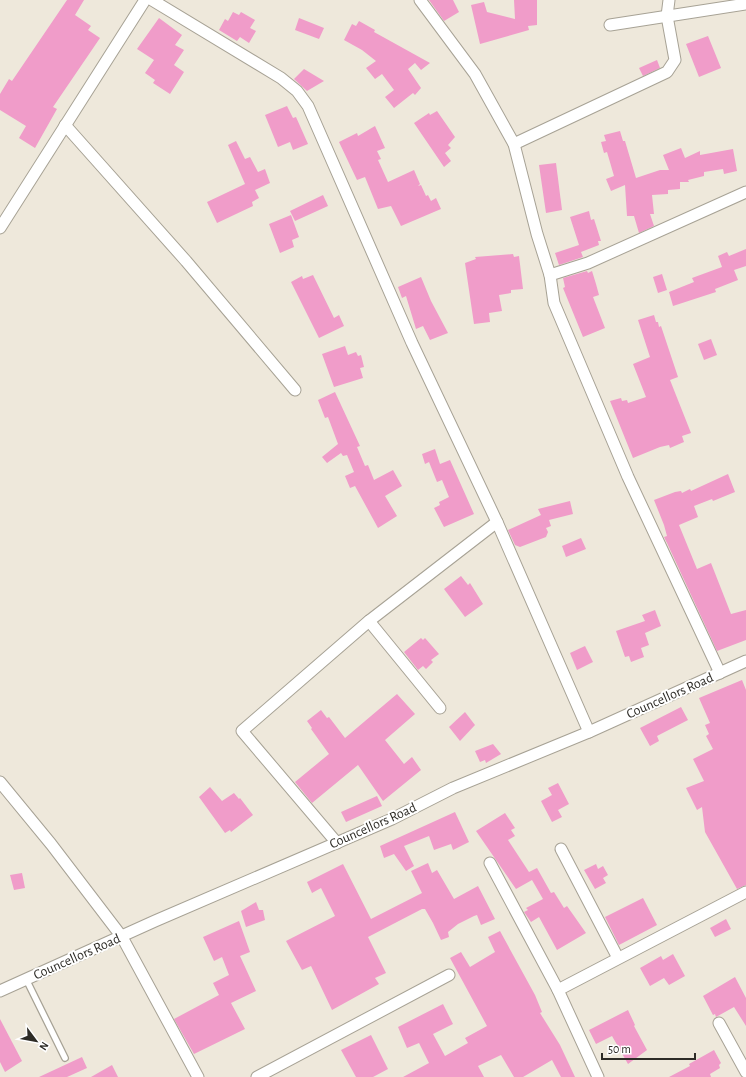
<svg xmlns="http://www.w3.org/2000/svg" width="746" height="1077" font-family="'Alegreya Sans',sans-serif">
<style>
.building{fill:#f09cc9}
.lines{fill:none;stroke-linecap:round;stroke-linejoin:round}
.lane-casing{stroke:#a7a295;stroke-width:8}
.street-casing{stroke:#a7a295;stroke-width:13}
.lane{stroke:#fff;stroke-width:5.5}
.street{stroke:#fff;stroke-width:11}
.labels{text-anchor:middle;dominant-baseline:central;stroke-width:4;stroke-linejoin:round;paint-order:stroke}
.street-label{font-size:14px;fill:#2d2b26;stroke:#fff}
</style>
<rect width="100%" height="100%" fill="#eee8db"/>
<g class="building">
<path d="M 67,0 L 84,0 L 75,15 L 91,26 L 88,30 L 100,38 L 53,107 L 57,109 L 35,148 L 19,138 L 26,126 L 0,110 L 0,94 L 9,79 L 12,81 Z"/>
<path d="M 429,0 L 453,0 L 459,12 L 444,21 Z"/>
<path d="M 514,0 L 537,0 L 537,25 L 528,26 L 529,30 L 480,44 L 471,5 L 484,2 L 487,12 L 515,19 Z"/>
<path d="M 233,12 L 239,15 L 241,12 L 255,20 L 250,28 L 256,31 L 249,43 L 240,37 L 237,41 L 219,30 L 225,19 L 228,21 Z"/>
<path d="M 159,18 L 182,35 L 175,45 L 184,50 L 174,65 L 184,72 L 170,94 L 153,83 L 155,80 L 145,73 L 154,60 L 137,49 Z"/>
<path d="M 299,18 L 324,28 L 319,39 L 295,30 Z"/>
<path d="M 359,21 L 375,30 L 374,32 L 430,63 L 421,70 L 415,63 L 408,69 L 421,88 L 415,95 L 413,93 L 394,108 L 385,97 L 394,90 L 382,74 L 375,79 L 366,68 L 376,61 L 362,50 L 344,40 L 352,24 L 356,26 Z"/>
<path d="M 708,36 L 721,68 L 699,77 L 686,44 Z"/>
<path d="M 657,60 L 660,68 L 643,76 L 639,68 Z"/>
<path d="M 304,69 L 324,81 L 307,91 L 294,79 Z"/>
<path d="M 287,106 L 293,118 L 296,117 L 308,144 L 293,150 L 290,142 L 278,147 L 265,115 Z"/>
<path d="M 437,111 L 455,137 L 448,145 L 451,148 L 445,153 L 451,161 L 444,167 L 414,123 L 429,113 L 430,115 Z"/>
<path d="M 375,126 L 385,148 L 377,151 L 381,159 L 378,160 L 388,182 L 414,170 L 420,184 L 418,186 L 421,185 L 426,196 L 428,195 L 431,201 L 436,198 L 441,209 L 401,226 L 391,206 L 378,209 L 365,177 L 357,180 L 339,142 L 357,133 L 358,136 Z"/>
<path d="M 620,131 L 623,141 L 625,141 L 636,178 L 660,170 L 669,170 L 663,155 L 681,148 L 685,158 L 700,151 L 700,155 L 733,149 L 737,171 L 724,174 L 723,169 L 704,172 L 704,176 L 688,180 L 689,182 L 680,182 L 680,189 L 668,190 L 668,194 L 652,195 L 654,214 L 650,214 L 654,226 L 639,233 L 634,216 L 627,216 L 625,185 L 611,191 L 606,179 L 614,176 L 607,152 L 604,153 L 601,142 L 606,141 L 604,135 Z"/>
<path d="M 236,141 L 245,159 L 250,157 L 258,172 L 265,169 L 270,183 L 255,190 L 259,198 L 252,202 L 253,206 L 217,223 L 207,202 L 245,184 L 228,145 Z"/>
<path d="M 556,163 L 562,210 L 546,213 L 539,165 Z"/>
<path d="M 323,195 L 328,206 L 295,221 L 290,211 Z"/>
<path d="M 589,211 L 591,220 L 594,219 L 601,241 L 598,241 L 599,245 L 581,252 L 583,257 L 559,265 L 555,253 L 579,245 L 570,217 Z"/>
<path d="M 291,215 L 299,237 L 292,240 L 294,247 L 280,253 L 269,224 Z"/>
<path d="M 746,249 L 746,266 L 734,270 L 738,280 L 715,289 L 716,292 L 673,306 L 669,292 L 694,282 L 692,278 L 722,267 L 718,256 L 727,252 L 729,256 Z"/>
<path d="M 513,254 L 514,257 L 519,256 L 523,289 L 511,290 L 511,293 L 499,295 L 502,311 L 489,313 L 490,322 L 474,324 L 465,263 L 476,259 L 475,257 Z"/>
<path d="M 587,271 L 588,273 L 592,271 L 596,284 L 599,295 L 593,297 L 605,328 L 583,337 L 563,288 L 565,287 L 563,278 Z"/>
<path d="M 662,274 L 667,290 L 658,293 L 653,277 Z"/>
<path d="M 313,275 L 334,318 L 339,315 L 344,326 L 319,338 L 291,282 L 302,276 L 303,279 Z"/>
<path d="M 421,277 L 431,301 L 448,333 L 430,340 L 423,326 L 416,329 L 406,296 L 402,298 L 398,287 Z"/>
<path d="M 654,315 L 656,322 L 658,322 L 659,327 L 661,326 L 678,377 L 670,380 L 691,433 L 682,436 L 684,442 L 670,448 L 669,445 L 660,447 L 633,458 L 610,401 L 621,398 L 622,401 L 627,400 L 628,403 L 646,397 L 633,364 L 650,357 L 638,320 Z"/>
<path d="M 711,339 L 717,355 L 704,360 L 698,344 Z"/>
<path d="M 345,346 L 348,355 L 356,352 L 358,356 L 361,355 L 364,367 L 360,368 L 363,378 L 334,387 L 322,354 Z"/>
<path d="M 335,392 L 360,446 L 357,447 L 365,466 L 368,465 L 374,480 L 393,470 L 402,486 L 385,496 L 397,516 L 378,528 L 355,486 L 350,488 L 345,476 L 354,472 L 347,455 L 343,456 L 341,453 L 327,463 L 322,457 L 338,444 L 328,417 L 325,418 L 318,400 Z"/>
<path d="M 435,449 L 440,464 L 450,460 L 474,514 L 444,527 L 434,508 L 440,505 L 439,502 L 449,497 L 442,480 L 437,482 L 429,462 L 425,464 L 422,454 Z"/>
<path d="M 728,474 L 735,492 L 713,501 L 712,499 L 694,506 L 698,517 L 679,525 L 697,569 L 711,563 L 731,614 L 746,610 L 746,640 L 717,651 L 667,543 L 664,537 L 667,536 L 664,525 L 654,500 L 675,492 L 681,491 L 682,493 L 690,489 L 691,491 Z"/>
<path d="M 570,501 L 573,514 L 549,520 L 551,526 L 546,528 L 548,532 L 546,537 L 520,547 L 515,545 L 508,530 L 541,515 L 538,509 Z"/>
<path d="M 581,538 L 586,549 L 566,557 L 562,546 Z"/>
<path d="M 461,576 L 468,585 L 470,583 L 483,604 L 465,617 L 444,589 Z"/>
<path d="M 655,610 L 661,626 L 645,633 L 649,645 L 641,648 L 644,657 L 631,662 L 629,656 L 625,657 L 616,631 L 645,621 L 642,615 Z"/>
<path d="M 421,638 L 423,640 L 425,638 L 439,654 L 431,660 L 433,662 L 426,669 L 423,666 L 418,670 L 404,652 Z"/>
<path d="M 585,646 L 593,662 L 577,670 L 570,653 Z"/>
<path d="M 742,680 L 746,690 L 746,885 L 737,889 L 705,832 L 702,807 L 697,810 L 686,788 L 704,781 L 693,759 L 713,749 L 706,736 L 709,734 L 705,725 L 710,723 L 699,698 Z"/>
<path d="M 397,694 L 415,714 L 385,740 L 404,764 L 412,757 L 421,770 L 383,801 L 358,765 L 312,803 L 295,782 L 329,754 L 311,729 L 312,728 L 307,721 L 321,710 L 327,718 L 329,717 L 345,738 Z"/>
<path d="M 681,707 L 688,720 L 657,736 L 659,741 L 650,746 L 640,728 Z"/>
<path d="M 465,712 L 475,725 L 460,741 L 449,727 Z"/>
<path d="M 493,744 L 501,754 L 486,763 L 485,760 L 480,762 L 475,751 Z"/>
<path d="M 558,783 L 569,804 L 558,810 L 562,817 L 552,822 L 541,801 L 552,795 L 548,788 Z"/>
<path d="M 210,787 L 222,801 L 234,793 L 239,799 L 240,798 L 253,815 L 231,832 L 230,830 L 225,833 L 199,797 Z"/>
<path d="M 377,796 L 382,806 L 346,822 L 341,812 Z"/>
<path d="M 455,812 L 469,842 L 453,850 L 451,844 L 434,850 L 429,836 L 404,846 L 414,866 L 406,871 L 394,854 L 384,858 L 380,846 Z"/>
<path d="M 505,813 L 515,828 L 511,830 L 515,836 L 508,840 L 529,872 L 537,868 L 551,893 L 554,892 L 564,908 L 567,906 L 586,933 L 557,950 L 539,917 L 531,922 L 524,912 L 528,910 L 526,908 L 543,899 L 532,880 L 516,889 L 476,831 Z"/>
<path d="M 428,863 L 432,873 L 437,870 L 454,899 L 478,886 L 495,919 L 481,925 L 477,915 L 474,916 L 458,924 L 448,932 L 449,937 L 441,940 L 433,923 L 425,909 L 422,909 L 368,937 L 386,973 L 375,978 L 379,984 L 332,1010 L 311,966 L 302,970 L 286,941 L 335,916 L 321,888 L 312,893 L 307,882 L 343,864 L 371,919 L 422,893 L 411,871 Z"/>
<path d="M 596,864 L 598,869 L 603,866 L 608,875 L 603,878 L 606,883 L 595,889 L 584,870 Z"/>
<path d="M 22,873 L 25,888 L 14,890 L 10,875 Z"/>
<path d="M 643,898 L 657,925 L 619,945 L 605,917 Z"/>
<path d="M 256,902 L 259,910 L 263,910 L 265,920 L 246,927 L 241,911 Z"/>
<path d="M 726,919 L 731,929 L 715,937 L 710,928 Z"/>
<path d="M 239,921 L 250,952 L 240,956 L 256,991 L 231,1003 L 245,1029 L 194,1054 L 174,1019 L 219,995 L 213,983 L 229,975 L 222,957 L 214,961 L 203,937 Z"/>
<path d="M 500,931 L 535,995 L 542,1012 L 540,1013 L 560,1045 L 575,1077 L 561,1077 L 552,1060 L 523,1077 L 514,1077 L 501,1055 L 478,1066 L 484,1077 L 403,1077 L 429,1063 L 419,1043 L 407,1048 L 398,1027 L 443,1004 L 453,1024 L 433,1034 L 445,1056 L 468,1043 L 465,1038 L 487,1026 L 450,958 L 461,952 L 470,967 L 495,952 L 488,937 Z"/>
<path d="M 673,954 L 685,976 L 669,985 L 664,978 L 650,986 L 640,968 L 661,956 L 663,960 Z"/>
<path d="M 735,977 L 746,998 L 746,1026 L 734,1007 L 716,1017 L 715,1014 L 713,1015 L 703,996 Z"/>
<path d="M 628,1010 L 635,1025 L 634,1026 L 647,1050 L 628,1064 L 612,1036 L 596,1044 L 589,1030 Z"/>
<path d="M 0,1019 L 22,1061 L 5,1072 L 0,1062 Z"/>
<path d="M 371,1035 L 388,1069 L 373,1077 L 356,1077 L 341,1050 Z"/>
<path d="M 714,1050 L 721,1063 L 719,1065 L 720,1068 L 710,1074 L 711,1077 L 669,1077 L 690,1066 L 689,1064 Z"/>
<path d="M 82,1057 L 87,1068 L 67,1077 L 39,1077 Z"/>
<path d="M 112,1065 L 118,1077 L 91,1077 Z"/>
</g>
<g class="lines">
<defs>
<path id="lane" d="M 26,979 L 65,1058"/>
<g id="street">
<path d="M 152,0 L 281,78 L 297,91 L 308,106 L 412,343 L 497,522 L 589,732"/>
<path d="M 420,0 L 475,74 L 514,144 L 537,234 L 550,275 L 554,303 L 628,477 L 720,673"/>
<path d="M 610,25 L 746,4"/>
<path d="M 65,125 L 186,261 L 295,390"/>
<path d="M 514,144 L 667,72 L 675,60 L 667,16 L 669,0"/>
<path d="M 0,228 L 145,0"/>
<path d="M 550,275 L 588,263 L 746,192"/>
<path d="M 369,621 L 440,708"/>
<path d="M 0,782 L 51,844 L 122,937 L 198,1077"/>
<path d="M 337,843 L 242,731 L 369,621 L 497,522"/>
<path d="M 561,849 L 618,958"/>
<path d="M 490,863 L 558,990"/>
<path d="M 0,991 L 155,921 L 392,819 L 453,788 L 589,732 L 746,661"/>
<path d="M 719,1023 L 746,1072"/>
<path d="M 257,1077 L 449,975"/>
<path d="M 598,1077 L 558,990 L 746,892"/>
</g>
</defs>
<use href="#lane" class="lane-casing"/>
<use href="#street" class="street-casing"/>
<use href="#lane" class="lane"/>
<use href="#street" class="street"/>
</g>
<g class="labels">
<g class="street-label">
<text transform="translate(670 696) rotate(-24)">Councellors Road</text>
<text transform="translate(373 826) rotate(-24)">Councellors Road</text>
<text transform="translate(77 957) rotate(-24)">Councellors Road</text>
</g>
</g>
<g transform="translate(36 1041) rotate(122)" stroke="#ffffff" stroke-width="3" paint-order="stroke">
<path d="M0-3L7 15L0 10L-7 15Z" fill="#2d2b26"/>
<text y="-6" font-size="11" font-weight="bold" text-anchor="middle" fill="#2d2b26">N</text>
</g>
<path d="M602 1053v6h93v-6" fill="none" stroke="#2d2b26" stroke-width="2"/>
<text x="608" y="1053" font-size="12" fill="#2d2b26" stroke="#ffffff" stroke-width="3" paint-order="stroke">50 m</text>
</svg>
